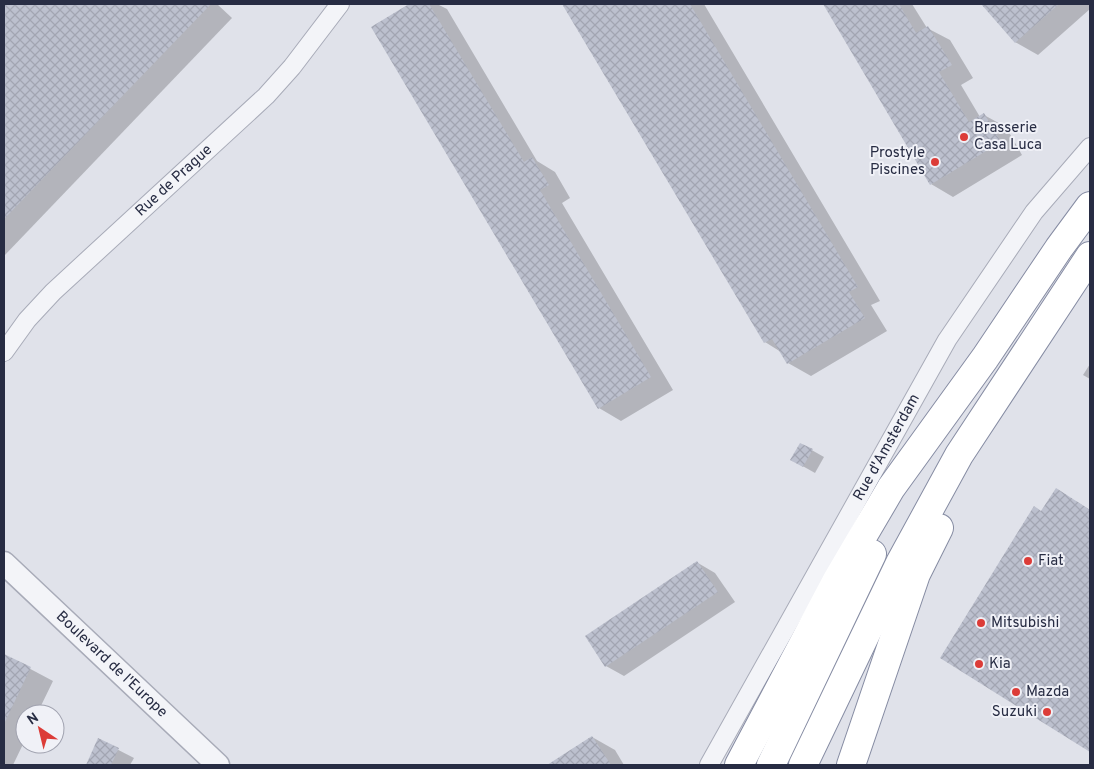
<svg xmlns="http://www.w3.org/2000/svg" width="1094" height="769" font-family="Overpass,sans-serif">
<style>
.shadow{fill:#0003}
.building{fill:url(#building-cross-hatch)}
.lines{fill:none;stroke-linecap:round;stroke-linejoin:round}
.minor-casing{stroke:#a8abb8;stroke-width:20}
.tertiary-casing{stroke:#a8abb8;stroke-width:25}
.trunk-casing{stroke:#868ca3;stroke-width:30}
.minor{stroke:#f3f4f8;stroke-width:18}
.tertiary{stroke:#f3f4f8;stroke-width:22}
.trunk{stroke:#fff;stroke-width:28}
.poi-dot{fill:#dc3c38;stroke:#f0f1f7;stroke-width:2}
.labels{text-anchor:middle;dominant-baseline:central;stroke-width:4;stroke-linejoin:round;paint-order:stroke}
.poi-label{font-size:15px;fill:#272c43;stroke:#f0f1f7;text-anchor:start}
.street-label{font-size:15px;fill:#272c43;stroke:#f0f1f7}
</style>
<defs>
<pattern id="building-cross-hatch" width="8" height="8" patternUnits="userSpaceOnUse" patternTransform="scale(1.25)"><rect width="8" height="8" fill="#bcc0ce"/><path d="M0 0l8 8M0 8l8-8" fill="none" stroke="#a2a5b2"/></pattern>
</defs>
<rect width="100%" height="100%" fill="#e0e2ea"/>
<g class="shadow">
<path d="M 4,4 L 217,4 L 232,18 L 4,256 Z"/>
<path d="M 412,4 L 437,4 L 447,9 L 537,161 L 555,172 L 570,198 L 562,203 L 673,390 L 621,421 L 599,408 L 373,27 Z"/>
<path d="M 564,4 L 704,4 L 880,301 L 871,305 L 887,331 L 811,376 L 788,363 L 781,352 L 765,342 Z"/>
<path d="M 824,4 L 912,4 L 927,28 L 950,40 L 973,78 L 961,85 L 980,117 L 984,115 L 1006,127 L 1022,155 L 953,197 L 931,184 Z"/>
<path d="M 982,4 L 1090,4 L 1090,9 L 1038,55 L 1015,42 Z"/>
<path d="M 1090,364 L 1090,379 L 1083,375 Z"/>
<path d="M 801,444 L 824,457 L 815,473 L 792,460 Z"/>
<path d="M 1076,501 L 1090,510 L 1090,751 L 942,657 L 1042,512 Z"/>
<path d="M 698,563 L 715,573 L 735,602 L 624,676 L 606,666 Z"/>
<path d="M 4,655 L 53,681 L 37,714 L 25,714 L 25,740 L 13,765 L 4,765 Z"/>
<path d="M 592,737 L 615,750 L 624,765 L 549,765 Z"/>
<path d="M 99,740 L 134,758 L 130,765 L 87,765 Z"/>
</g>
<g class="building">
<path d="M 4,4 L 211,4 L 4,219 Z"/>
<path d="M 409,4 L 429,4 L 524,162 L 532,157 L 549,185 L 540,190 L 651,377 L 598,409 L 371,27 Z"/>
<path d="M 562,4 L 690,4 L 858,287 L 849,292 L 865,318 L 787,364 L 772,339 L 764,343 Z"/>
<path d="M 823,4 L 899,4 L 916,33 L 928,26 L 952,65 L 939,72 L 969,122 L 984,113 L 1001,142 L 930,185 Z"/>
<path d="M 981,4 L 1059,4 L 1015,43 Z"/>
<path d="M 800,443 L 813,449 L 803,467 L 790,460 Z"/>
<path d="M 1056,488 L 1090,510 L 1090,752 L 940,658 L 1034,506 L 1041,511 Z"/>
<path d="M 697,561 L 718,592 L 605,667 L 585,636 Z"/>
<path d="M 4,654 L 31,667 L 4,724 Z"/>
<path d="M 592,736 L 611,765 L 547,765 Z"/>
<path d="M 98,738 L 119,748 L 111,765 L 86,765 Z"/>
</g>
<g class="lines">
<defs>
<g id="minor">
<path id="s1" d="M 4,352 L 27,320 L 53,292 L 266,96 L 292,67 L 340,4"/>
<path id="s2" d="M 709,765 L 947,340 L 1034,212 L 1090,147"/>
</g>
<g id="tertiary">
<path id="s3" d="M 4,563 L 218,765"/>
</g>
<g id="trunk">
<path d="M 739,765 L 837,580 L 891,488 L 985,358 L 1059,248 L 1090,206"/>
<path d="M 771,765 L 872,554"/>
<path d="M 803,765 L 900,563 L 959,455 L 1090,256"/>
<path d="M 851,765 L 916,574 L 939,528"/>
</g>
</defs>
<use href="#minor" class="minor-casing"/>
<use href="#tertiary" class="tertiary-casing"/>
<use href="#trunk" class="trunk-casing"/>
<use href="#minor" class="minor"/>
<use href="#tertiary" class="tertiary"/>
<use href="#trunk" class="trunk"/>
</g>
<g class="poi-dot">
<circle cx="964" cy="137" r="5"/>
<circle cx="935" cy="162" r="5"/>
<circle cx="1028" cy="561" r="5"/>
<circle cx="981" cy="623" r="5"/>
<circle cx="979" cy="664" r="5"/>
<circle cx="1016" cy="692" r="5"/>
<circle cx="1047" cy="712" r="5"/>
</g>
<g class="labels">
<g class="poi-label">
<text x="974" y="128">Brasserie<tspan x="974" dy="17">Casa Luca</tspan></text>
<text x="925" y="153" text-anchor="end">Prostyle<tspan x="925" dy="17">Piscines</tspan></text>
<text x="1038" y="561">Fiat</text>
<text x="991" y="623">Mitsubishi</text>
<text x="989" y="664">Kia</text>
<text x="1026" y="692">Mazda</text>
<text x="1037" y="712" text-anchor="end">Suzuki</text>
</g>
<g class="street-label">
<text stroke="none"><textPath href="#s1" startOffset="242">Rue de Prague</textPath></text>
<text stroke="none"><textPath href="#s2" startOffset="364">Rue d'Amsterdam</textPath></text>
<text stroke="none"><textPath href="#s3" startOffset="148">Boulevard de l'Europe</textPath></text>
</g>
</g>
<rect width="1094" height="769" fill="none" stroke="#272c43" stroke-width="10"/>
<g transform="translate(40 729) rotate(325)"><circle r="24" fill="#f0f1f7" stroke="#a0a2af"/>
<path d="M0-4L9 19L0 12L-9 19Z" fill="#dc3c38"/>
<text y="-8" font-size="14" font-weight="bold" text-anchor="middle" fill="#272c43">N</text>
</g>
</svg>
